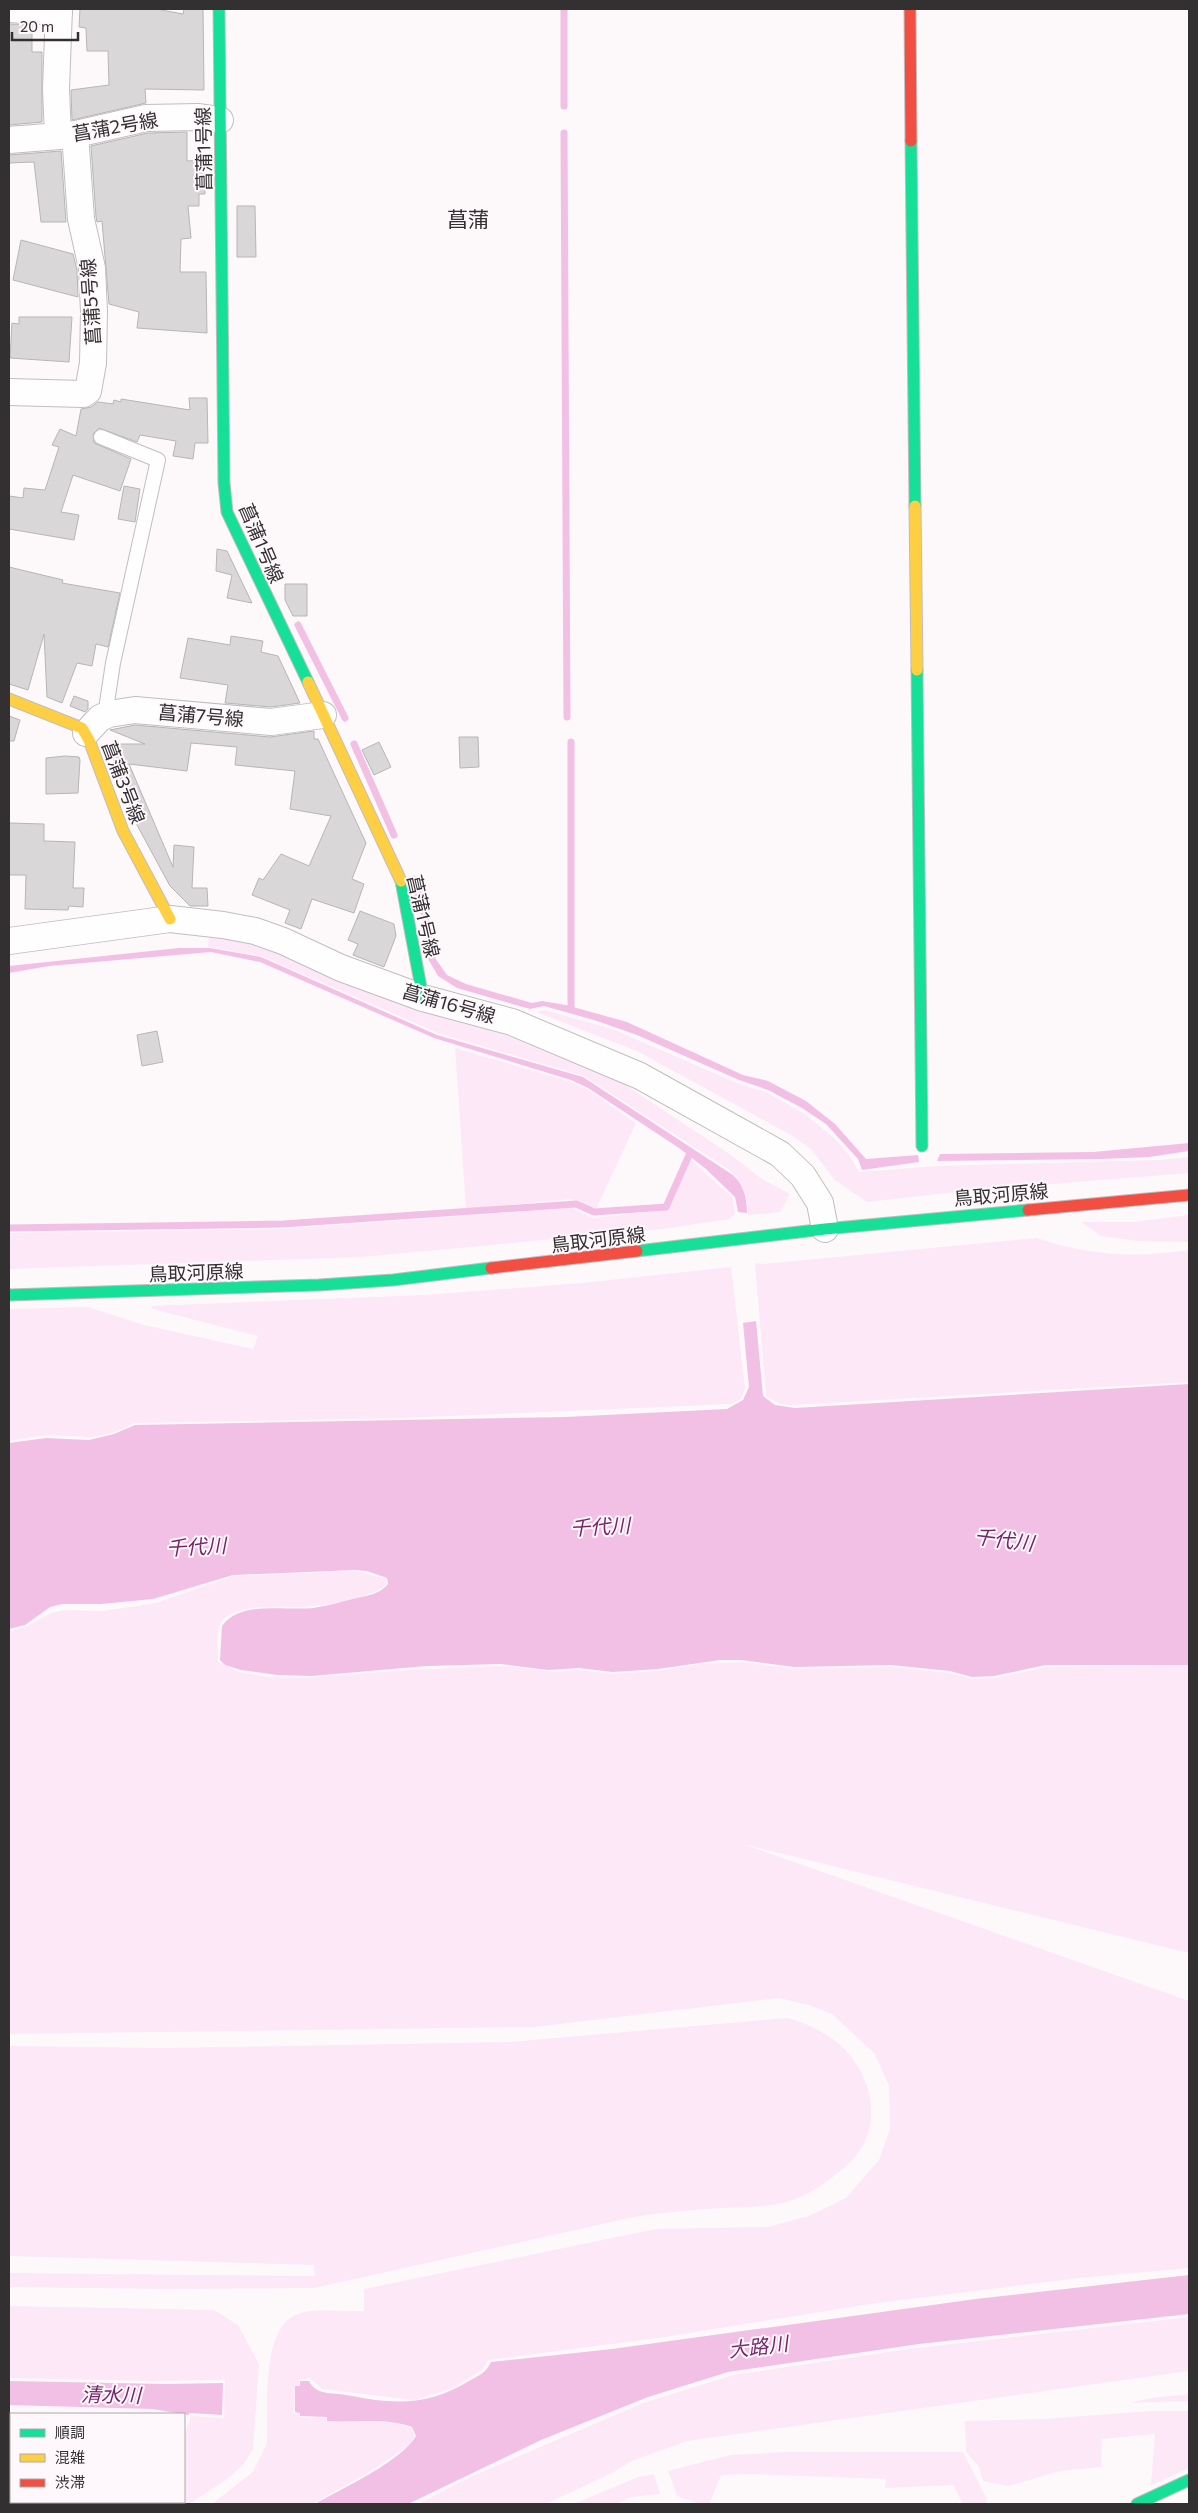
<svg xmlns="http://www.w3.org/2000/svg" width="1198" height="2513" font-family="Commissioner,'Noto Sans JP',sans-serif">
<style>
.green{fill:#fce8f7}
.water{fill:#f2c0e5}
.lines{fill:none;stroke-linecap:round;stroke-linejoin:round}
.stream{stroke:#f2c0e5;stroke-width:7}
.building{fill:#d9d7d8;stroke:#b7b5b6}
.lane-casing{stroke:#c0bebf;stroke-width:16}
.street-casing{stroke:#c0bebf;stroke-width:28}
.fast-casing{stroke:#c0bebf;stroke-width:13}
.slow-casing{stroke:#c0bebf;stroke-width:13}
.jam-casing{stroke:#c0bebf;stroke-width:13}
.lane{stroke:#fffefe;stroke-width:14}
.street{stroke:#fffefe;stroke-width:26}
.fast{stroke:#16e098;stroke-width:11}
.slow{stroke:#ffcf43;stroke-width:11}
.jam{stroke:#f24e42;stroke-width:11}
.labels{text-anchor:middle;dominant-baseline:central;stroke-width:4;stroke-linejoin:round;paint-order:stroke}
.street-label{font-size:19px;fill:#323031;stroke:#fef8fc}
.water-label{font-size:20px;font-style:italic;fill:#762668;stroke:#fef8fc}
.quarter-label{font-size:21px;fill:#323031;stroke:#fef8fc}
</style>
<rect width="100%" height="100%" fill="#fdf9fb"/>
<g class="green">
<path d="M 209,936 L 262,946 L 414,1009 L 527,1041 L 615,1078 L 731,1155 L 762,1179 L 790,1194 L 780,1212 L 748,1215 C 748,1195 743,1182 728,1169 L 584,1076 L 438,1033 L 262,956 L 208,947 Z"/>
<path d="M 545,1010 L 615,1030 L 737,1083 L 766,1092 L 805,1114 L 835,1139 L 850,1156 L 859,1172 L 937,1166 L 1158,1160 L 1189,1157 L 1189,1173 L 956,1192 L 867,1202 L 835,1180 L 811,1149 L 791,1135 L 637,1051 L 536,1012 Z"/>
<path d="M 455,1048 L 571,1082 L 587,1089 L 636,1123 L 596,1209 L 572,1199 L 466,1209 Z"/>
<path d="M 690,1159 L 733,1198 L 735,1214 L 729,1219 L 663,1229 L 361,1257 L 9,1269 L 9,1233 L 284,1229 L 572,1208 L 593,1218 L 667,1210 Z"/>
<path d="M 1189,1215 L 1189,1242 L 1138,1241 L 1101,1236 L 1081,1222 L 1134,1222 Z"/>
<path d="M 1037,1238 C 1090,1256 1134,1258 1189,1250 L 1189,1382 L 792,1405 L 780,1404 L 766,1396 L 755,1263 L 763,1264 Z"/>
<path d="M 731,1267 L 745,1388 L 741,1399 L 731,1404 L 401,1418 L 135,1423 L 112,1433 L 91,1437 L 46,1435 L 9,1441 L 9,1309 L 88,1307 L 144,1325 L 253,1349 L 258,1336 L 152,1309 L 151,1306 L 425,1295 L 582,1283 Z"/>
<path d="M 356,1571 L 386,1579 L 387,1584 C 373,1598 319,1607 299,1607 C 280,1607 230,1603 220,1624 C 216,1633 218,1653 218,1662 L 239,1672 L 268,1677 L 303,1678 L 409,1670 L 501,1666 L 557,1672 L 579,1670 L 613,1674 L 658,1671 L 701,1664 L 742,1662 L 794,1669 L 891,1667 L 949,1673 L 972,1679 L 996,1678 L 1047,1667 L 1189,1666 L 1189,1953 L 743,1844 L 1189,2001 L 1189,2268 L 1079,2278 L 870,2304 L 658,2338 L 488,2360 L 482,2370 L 453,2388 L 414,2400 L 322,2389 L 310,2378 L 299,2380 L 299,2385 L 295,2385 L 294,2413 L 299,2413 L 299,2417 L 325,2418 L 326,2421 C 355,2424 384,2417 411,2428 L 415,2436 L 410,2445 L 366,2474 L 312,2504 L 212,2504 L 253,2472 L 267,2443 C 268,2411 260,2327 298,2314 C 317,2307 343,2312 364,2311 L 364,2289 L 656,2229 L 768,2227 L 809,2216 L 846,2198 L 879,2160 L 890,2129 L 889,2086 L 875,2054 L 832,2014 L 809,2005 L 779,1998 L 534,2027 L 9,2034 L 9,1631 L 26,1627 L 51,1613 L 65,1610 L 103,1611 L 156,1603 L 233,1576 Z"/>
<path d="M 787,2018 C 824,2028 854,2048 867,2086 C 876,2116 871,2141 850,2162 C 833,2178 814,2192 793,2200 C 771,2208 744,2207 721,2208 C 692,2210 663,2212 634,2217 L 314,2288 L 165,2289 L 9,2287 L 9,2273 L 315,2276 L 314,2265 L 9,2256 L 9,2046 L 164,2048 L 509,2042 Z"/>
<path d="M 9,2306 L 214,2310 L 238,2325 L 259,2364 L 253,2449 L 243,2465 L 227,2479 L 189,2504 L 157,2504 L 158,2502 L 184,2502 L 184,2437 L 191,2416 L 224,2418 L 225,2380 L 151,2381 L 9,2378 Z"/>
<path d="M 1189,2317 L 1189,2371 L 687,2441 L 631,2461 L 612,2473 L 546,2504 L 418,2504 L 468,2478 L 643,2403 L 733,2375 L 908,2349 Z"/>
<path d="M 1189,2394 L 1189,2401 L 1129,2403 L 1151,2398 Z"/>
<path d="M 1151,2411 L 1189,2411 L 1189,2468 L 1151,2485 L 1155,2434 L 1102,2439 L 1101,2467 L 1060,2471 L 1008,2486 L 983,2481 L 979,2467 L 966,2452 L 965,2421 L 1044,2419 Z"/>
<path d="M 787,2452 L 963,2452 L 987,2499 L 986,2504 L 963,2504 L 953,2485 L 885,2488 L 886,2479 L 751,2474 L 721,2475 L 709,2504 L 700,2504 L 677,2496 L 668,2471 L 730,2455 Z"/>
<path d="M 654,2474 L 660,2494 L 631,2497 L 616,2504 L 574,2504 L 638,2477 Z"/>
</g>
<g class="water">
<path d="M 179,948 L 210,948 L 261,957 L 437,1035 L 583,1077 L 733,1175 C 744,1185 747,1198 747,1213 L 738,1212 L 735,1197 L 706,1169 L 679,1148 L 588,1088 L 571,1080 L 434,1038 L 260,962 L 211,952 L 49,966 L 9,973 L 9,966 Z"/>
<path d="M 428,948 L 447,975 L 466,984 L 532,1003 L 542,1001 L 566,1005 L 627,1022 L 743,1075 L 768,1081 L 806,1101 L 835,1124 L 866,1159 L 918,1155 L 919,1162 L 862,1170 L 858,1159 L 826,1124 L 802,1108 L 768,1090 L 739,1080 L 637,1035 L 594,1020 L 544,1006 L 530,1009 L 457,988 L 438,976 L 427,957 Z"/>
<path d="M 1189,1143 L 1189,1151 L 1149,1157 L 1102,1159 L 937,1161 L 940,1154 L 1093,1152 Z"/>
<path d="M 756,1321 L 763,1396 L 775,1405 L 795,1408 L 1189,1384 L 1189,1665 L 1046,1665 L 994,1676 L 972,1677 L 950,1671 L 891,1665 L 794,1667 L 741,1660 L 720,1660 L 658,1669 L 613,1672 L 579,1668 L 548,1670 L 501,1664 L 426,1666 L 312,1676 L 277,1675 L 241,1670 L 225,1665 L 220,1660 L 222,1626 C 240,1600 286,1611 313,1608 C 328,1606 343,1601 357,1598 C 369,1595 380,1594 388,1584 L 387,1578 L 367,1571 L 355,1570 L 233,1575 L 153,1599 L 101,1604 L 62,1604 L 50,1607 L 25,1625 L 9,1629 L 9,1443 L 46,1438 L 89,1440 L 114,1434 L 135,1425 L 565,1417 L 727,1409 L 743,1400 L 749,1387 L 743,1323 Z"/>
<path d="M 1189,2275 L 1189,2314 L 919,2344 L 728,2372 L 648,2397 L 541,2440 L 408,2504 L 315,2504 C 341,2489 402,2461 416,2436 L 412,2427 C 384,2417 356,2423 327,2421 L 327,2417 L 300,2416 L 300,2413 L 295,2412 L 295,2386 L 300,2386 L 300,2381 L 309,2381 C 316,2396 333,2392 346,2395 C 393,2404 426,2407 469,2381 C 479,2375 485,2374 491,2362 L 612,2349 L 976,2299 Z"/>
<path d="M 9,2381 L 166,2384 L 223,2383 L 222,2415 L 190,2413 L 188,2415 L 153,2409 L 9,2405 Z"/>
</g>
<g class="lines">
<g class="stream">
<path d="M 564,106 L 564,9"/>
<path d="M 564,133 L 567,717"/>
<path d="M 298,625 L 345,718"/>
<path d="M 571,742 L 571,1009"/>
<path d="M 354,744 L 394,835"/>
<path d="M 414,879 L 425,916 L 432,958"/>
<path d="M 9,1228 L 283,1224 L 576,1204 L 594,1212 L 666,1207 L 690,1153"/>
</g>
</g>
<g class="building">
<path d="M 80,9 L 156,9 L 183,14 L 184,9 L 203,9 L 204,90 L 145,89 L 146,103 L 72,120 L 71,90 L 109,85 L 108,51 L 87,51 L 86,28 L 79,27 Z"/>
<path d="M 9,24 L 32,25 L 32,52 L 42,52 L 42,122 L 9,125 Z"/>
<path d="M 187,132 L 187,161 L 204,160 L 205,194 L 199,194 L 199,206 L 188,206 L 191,238 L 181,239 L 180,272 L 206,272 L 207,333 L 137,328 L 139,312 L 109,304 L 102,221 L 97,222 L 96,217 L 91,146 L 148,133 Z"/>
<path d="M 61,151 L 66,222 L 41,222 L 34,162 L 9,163 L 9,155 Z"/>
<path d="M 237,206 L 255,206 L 256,257 L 237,257 Z"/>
<path d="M 21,240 L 73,254 L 77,270 L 78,297 L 13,280 Z"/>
<path d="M 19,317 L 72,317 L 69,362 L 10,358 L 12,323 L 19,324 Z"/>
<path d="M 189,398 L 207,398 L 208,443 L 195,443 L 193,459 L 173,456 L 176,441 L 140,435 L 137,442 L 99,428 L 93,434 L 94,443 L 131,459 L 120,491 L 73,475 L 61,512 L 79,515 L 74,540 L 9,529 L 9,496 L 23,498 L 24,488 L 45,490 L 59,447 L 52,445 L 60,429 L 76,436 L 81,409 L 91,407 L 98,402 L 113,404 L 114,400 L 121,402 L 121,399 L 190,410 Z"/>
<path d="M 124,486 L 140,489 L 135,522 L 118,519 Z"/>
<path d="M 217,549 L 227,551 L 252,603 L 227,598 L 232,575 L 216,571 Z"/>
<path d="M 9,567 L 63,580 L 62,583 L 120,593 L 108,647 L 96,644 L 92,666 L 77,663 L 62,703 L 47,697 L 44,634 L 28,690 L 9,684 Z"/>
<path d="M 285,584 L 307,584 L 307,616 L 293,616 L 285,600 Z"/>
<path d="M 231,636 L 263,641 L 261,652 L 278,656 L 300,703 L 271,707 L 225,703 L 228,685 L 180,678 L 188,638 L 230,645 Z"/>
<path d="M 74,696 L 88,701 L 88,709 L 85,712 L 70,706 Z"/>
<path d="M 9,716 L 20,720 L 14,741 L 9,741 Z"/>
<path d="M 135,725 L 270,737 L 314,731 L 314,739 L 318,739 L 366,843 L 352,879 L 364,884 L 354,913 L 312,899 L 301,929 L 285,923 L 290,910 L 252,895 L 259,878 L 263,880 L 281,854 L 309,866 L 331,816 L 290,809 L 295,771 L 235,765 L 237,747 L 191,743 L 187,771 L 129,764 L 173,867 L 174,845 L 194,847 L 192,888 L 207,888 L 208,906 L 190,906 L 170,886 L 137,825 L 112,756 L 121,756 L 112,744 L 145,744 L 110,730 Z"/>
<path d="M 459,737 L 478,737 L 479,767 L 460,768 Z"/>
<path d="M 379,742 L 391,767 L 374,775 L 362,750 Z"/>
<path d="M 65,756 L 79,757 L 80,760 L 78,793 L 46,794 L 46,758 Z"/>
<path d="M 9,823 L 44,824 L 44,841 L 75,842 L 73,888 L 84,888 L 83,907 L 69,906 L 68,910 L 25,909 L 26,875 L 9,875 Z"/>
<path d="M 360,911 L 394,924 L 396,936 L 384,967 L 353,955 L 358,944 L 348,940 Z"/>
<path d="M 157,1031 L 163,1062 L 142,1066 L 137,1035 Z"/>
</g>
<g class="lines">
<defs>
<path id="lane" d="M 101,437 L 158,460 L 113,663 L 105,716"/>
<g id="street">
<path d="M 9,9 L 59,12"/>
<path d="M 58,136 L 56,89 L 59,9"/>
<path d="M 9,140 L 72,135 L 146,118 L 199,117 L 220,120"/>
<path d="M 9,392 L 83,394 L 88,391 L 93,363 L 94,312 L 92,268 L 81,219 L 75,134"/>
<path d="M 86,733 L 100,718 L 109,714 L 135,710 L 271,722 L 323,715"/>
<path d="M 9,941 L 170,919 L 223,925 L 255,931 L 283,941 L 341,968 L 423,998 L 512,1022 L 640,1076 L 780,1154 L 803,1176 L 820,1203 L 825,1229"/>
</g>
<g id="fast">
<path d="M 219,9 L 224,483 L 227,512 L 308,682"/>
<path d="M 911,141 L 915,506"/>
<path d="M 917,670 L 922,1146"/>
<path d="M 401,881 L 423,998"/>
<path d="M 637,1251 L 825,1229 L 1028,1210"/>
<path d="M 9,1295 L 319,1285 L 393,1280 L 491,1268"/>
<path d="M 1137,2504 L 1189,2480"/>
</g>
<g id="slow">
<path d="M 915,506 L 917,670"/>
<path d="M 308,682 L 401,881"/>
<path d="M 9,699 L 82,728 L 89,740 L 123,831 L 170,919"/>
</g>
<g id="jam">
<path d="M 910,9 L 911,141"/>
<path d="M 1028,1210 L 1189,1195"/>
<path d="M 491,1268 L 637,1251"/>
</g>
</defs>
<use href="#lane" class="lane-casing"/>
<use href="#street" class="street-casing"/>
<use href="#fast" class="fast-casing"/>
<use href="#slow" class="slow-casing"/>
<use href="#jam" class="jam-casing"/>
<use href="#lane" class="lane"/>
<use href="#street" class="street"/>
<use href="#fast" class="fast"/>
<use href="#slow" class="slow"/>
<use href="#jam" class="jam"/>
</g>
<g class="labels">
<g class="street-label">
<text transform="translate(115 126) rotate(-10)">菖蒲2号線</text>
<text transform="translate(203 149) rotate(-91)">菖蒲1号線</text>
<text transform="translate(90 302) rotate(-94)">菖蒲5号線</text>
<text transform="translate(262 543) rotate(67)">菖蒲1号線</text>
<text transform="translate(201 715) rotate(5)">菖蒲7号線</text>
<text transform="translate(124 782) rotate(69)">菖蒲3号線</text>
<text transform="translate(424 916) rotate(77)">菖蒲1号線</text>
<text transform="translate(449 1003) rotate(16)">菖蒲16号線</text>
<text transform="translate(1001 1194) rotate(-5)">鳥取河原線</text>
<text transform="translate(598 1239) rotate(-7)">鳥取河原線</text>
<text transform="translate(196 1272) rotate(-2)">鳥取河原線</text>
</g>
<g class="water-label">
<text transform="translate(600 1526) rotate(-3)">千代川</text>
<text transform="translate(1004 1539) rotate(7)">千代川</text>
<text transform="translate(196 1546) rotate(-3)">千代川</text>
<text transform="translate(758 2346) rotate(-7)">大路川</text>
<text transform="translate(111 2394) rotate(1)">清水川</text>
</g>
<g class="quarter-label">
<text x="468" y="218">菖蒲</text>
</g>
</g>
<rect width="1198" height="2513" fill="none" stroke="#323031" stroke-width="20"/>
<rect x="10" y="2413" width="175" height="90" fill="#fef8fc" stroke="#aca8ab"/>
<rect x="20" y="2429" width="25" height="8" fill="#16e098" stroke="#aca8ab"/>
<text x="55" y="2438" font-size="15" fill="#323031">順調</text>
<rect x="20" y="2454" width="25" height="8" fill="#ffcf43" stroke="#aca8ab"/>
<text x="55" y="2463" font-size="15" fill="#323031">混雑</text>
<rect x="20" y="2479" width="25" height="8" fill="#f24e42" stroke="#aca8ab"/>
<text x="55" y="2488" font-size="15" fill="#323031">渋滞</text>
<path d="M12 32v8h66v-8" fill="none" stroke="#323031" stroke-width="2.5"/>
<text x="20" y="32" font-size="15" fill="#323031" stroke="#fef8fc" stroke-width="4" paint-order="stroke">20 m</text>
</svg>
